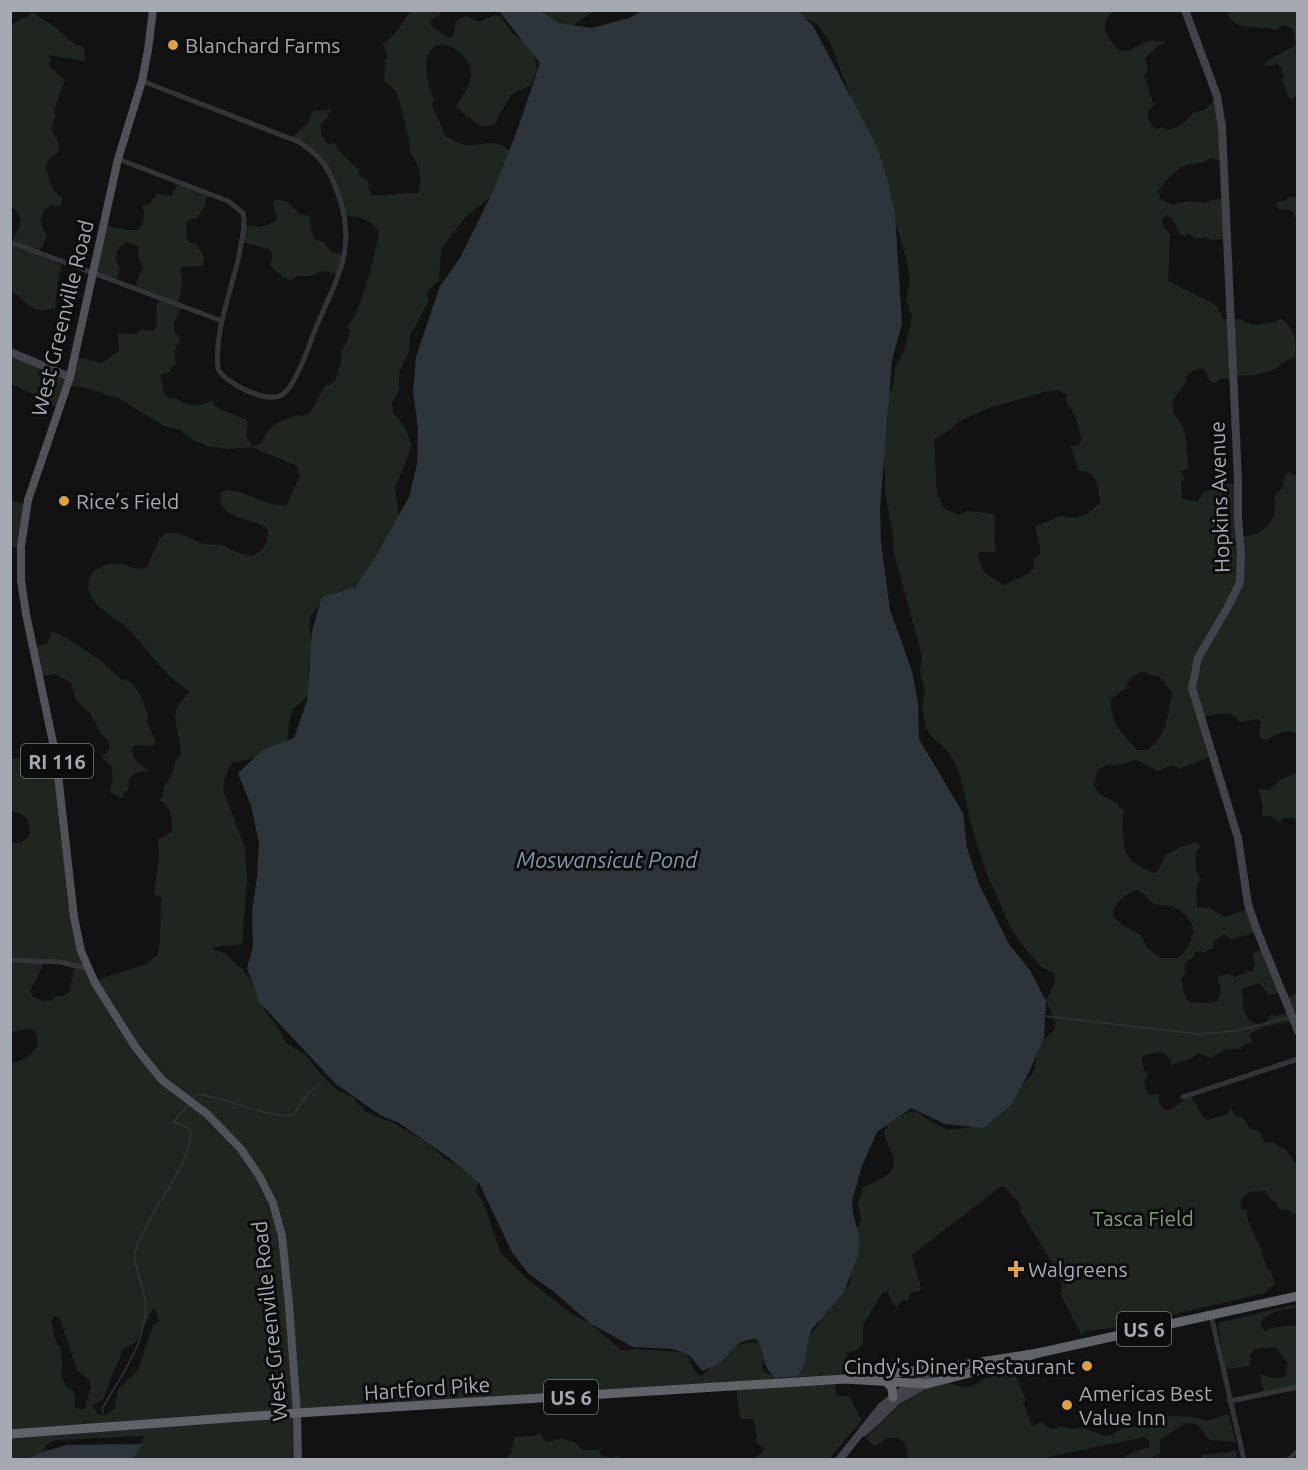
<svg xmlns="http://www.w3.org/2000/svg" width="1308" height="1470" font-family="Ubuntu,sans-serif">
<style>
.green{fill:#1f261f;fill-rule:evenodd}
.water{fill:#2d353a}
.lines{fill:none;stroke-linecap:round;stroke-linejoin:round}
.stream{stroke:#2d353a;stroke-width:1.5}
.street{stroke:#333438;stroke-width:5}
.secondary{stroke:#424348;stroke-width:8}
.primary{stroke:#505257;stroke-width:8}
.highway{stroke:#606368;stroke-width:9}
.poi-dot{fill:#dda141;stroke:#0d0d0e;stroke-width:2}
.labels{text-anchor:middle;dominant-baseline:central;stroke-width:6;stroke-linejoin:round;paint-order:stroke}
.shield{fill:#0d0d0e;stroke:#777b81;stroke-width:1.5}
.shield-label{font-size:20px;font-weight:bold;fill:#a5aab2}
.poi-label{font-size:21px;fill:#a5aab2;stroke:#0d0d0e;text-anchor:start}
.street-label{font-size:21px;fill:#a5aab2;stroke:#0d0d0e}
.park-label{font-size:21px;fill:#7e9b7e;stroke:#0d0d0e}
.water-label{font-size:22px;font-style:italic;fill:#7f98aa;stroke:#0d0d0e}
</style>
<rect width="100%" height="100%" fill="#121213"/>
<g class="green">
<path d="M 411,11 L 440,11 L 440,14 L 430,21 L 432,27 L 449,38 L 453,36 L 456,21 L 466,16 L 478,22 L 495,15 L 500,16 L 513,34 L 526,43 L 535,58 L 537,70 L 530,86 L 512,94 L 497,118 L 497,123 C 492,125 486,128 481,126 C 474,122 461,112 456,106 C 461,98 470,86 471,77 C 474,54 434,28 427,59 C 424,73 430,88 434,100 L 432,104 L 445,136 C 452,139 461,145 468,145 C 483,146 501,137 510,153 L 501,189 L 465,217 L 441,249 L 439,280 L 427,292 L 428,302 C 421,312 418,325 410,333 L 409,351 L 399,373 L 399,389 L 392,403 L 393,412 L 406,429 L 412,446 L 395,488 L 398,510 L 399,540 L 381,566 L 359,581 L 346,595 L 325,596 L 311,616 L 309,626 L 314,650 L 308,666 L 308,692 L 306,698 L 293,709 L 289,720 L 287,746 L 255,758 L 232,763 C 227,772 222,781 224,792 L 245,848 L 247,878 L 242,944 C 232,947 219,944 212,949 L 224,953 L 243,970 L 250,980 L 264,1009 L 279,1029 L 286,1043 L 306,1055 L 319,1072 L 338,1091 L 353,1097 L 365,1111 L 379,1118 L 390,1121 L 428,1143 L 444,1158 L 475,1177 L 478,1182 L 476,1192 L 483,1202 L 501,1253 L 526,1278 L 572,1314 L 591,1324 L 622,1351 L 634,1349 L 684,1352 C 693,1359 690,1373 702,1376 C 727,1355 723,1342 762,1342 L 763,1371 L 780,1379 L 797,1375 L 803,1347 L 820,1322 L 820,1313 L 845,1290 L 850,1283 L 857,1231 L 861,1220 L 858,1204 L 863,1188 C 876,1180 899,1176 893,1156 C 890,1148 886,1142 884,1133 C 889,1118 901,1114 916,1111 L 930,1121 L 948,1130 L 968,1128 L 981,1124 L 1018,1091 L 1034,1071 L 1037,1053 L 1041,1042 L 1054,1030 L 1055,1022 L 1046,1000 C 1050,992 1057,984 1055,974 L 1040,966 L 1021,943 L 1010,927 L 986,872 L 972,828 L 959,771 L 948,751 L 929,734 L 926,727 L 922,707 L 925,690 L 920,671 L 922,656 L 893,550 L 893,535 L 885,493 L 885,475 L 882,448 L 888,418 L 888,397 L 894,382 L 895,368 L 904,351 L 912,318 L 906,299 L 910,282 L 908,265 L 885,186 L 830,42 L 817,24 L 789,11 L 1114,11 C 1096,24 1108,39 1120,51 L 1130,50 L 1148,41 L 1167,41 L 1159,45 L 1145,58 L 1148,70 L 1144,76 L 1154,106 L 1147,111 C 1148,119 1150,124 1156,129 L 1163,127 L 1167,130 C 1177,129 1187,122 1193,113 L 1205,110 L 1216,97 L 1222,161 L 1210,158 L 1203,163 C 1182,162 1170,174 1158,191 L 1161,199 L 1167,203 L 1173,204 L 1190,201 L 1203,203 L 1224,197 L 1226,239 L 1212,240 L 1206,237 L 1196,239 L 1190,234 L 1184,236 L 1179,234 C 1177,226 1174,220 1168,215 L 1162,219 L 1163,226 L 1170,234 L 1168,281 L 1216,305 L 1224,319 L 1241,319 L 1246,323 L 1253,325 L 1275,322 L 1281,319 C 1295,327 1297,343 1295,357 L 1280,364 L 1278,368 L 1255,375 L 1233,376 L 1232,378 L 1221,379 L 1214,383 L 1207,379 L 1207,373 L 1202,368 L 1192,371 L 1187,376 C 1185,391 1174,392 1173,405 C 1171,416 1181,420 1184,430 C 1187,441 1187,456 1188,468 L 1181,472 L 1184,480 L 1181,483 L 1182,497 L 1184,500 L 1198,501 L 1203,493 L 1212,489 L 1212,484 L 1237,484 L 1240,537 C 1263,535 1280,522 1274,497 L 1283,486 L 1285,476 L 1289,472 L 1297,476 L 1297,733 C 1286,729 1276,733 1267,740 L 1260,738 L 1259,731 L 1261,723 L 1258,719 L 1240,722 C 1229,709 1217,714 1201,718 L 1212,756 L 1179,769 L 1173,765 L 1158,771 L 1136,760 L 1113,766 L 1108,764 L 1098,770 L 1094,785 C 1098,795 1104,796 1113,801 C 1118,804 1120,809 1125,811 C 1122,819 1122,827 1123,835 C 1124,860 1133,864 1154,873 L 1158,871 L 1165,855 L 1180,847 L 1197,842 L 1200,847 L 1196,851 C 1195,860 1194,872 1201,879 L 1196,888 L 1197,907 L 1209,908 L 1225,917 L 1249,909 L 1257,932 L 1232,939 L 1224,935 L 1216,939 L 1213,942 L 1213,948 L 1205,952 L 1196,951 L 1194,956 L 1185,964 L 1185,973 L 1181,980 L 1184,993 L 1189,1002 L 1208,1003 L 1217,1001 C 1223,992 1220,985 1217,976 L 1227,974 L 1235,977 L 1253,970 L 1255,965 L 1252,953 L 1264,949 L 1282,992 L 1269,995 L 1259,983 L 1246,987 L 1242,990 C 1242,999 1244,1023 1257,1024 C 1258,1024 1266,1022 1266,1022 L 1270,1015 L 1278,1016 L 1289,1011 L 1285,998 L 1297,993 L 1297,1030 L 1293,1021 C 1280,1025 1257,1025 1250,1036 L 1253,1043 L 1244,1044 L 1241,1049 L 1227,1049 L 1211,1058 L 1198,1053 L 1194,1057 L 1172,1065 C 1168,1049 1157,1051 1143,1056 C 1141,1063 1143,1069 1148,1074 L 1144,1081 L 1147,1092 L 1151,1095 L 1160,1094 L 1158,1100 L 1164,1110 C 1177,1112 1179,1099 1191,1096 L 1202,1115 L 1207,1120 L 1228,1114 L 1231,1107 L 1235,1116 L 1242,1117 L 1250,1129 L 1259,1131 L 1265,1143 L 1274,1142 L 1280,1148 L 1284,1148 L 1297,1165 L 1297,1213 L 1292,1214 L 1289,1210 L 1278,1209 L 1276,1202 L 1272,1201 L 1266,1191 L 1249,1192 L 1240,1201 L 1242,1210 L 1247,1209 C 1246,1224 1257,1238 1262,1251 C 1264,1258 1265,1264 1268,1271 L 1270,1269 L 1275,1283 L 1265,1293 L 1120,1327 L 1086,1331 L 1082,1336 L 1060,1293 L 1062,1291 L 1060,1276 L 1021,1212 L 1020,1204 L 1004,1186 L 1000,1187 L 912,1255 L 921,1288 L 920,1291 L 911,1292 L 908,1302 L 903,1299 L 897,1307 L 895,1306 L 887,1292 L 883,1292 L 863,1325 L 863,1343 L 857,1350 L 847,1353 C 847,1363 841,1369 842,1380 L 835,1382 L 837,1396 L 849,1396 L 862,1420 L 829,1459 L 753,1459 L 762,1453 L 764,1448 L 755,1442 L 757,1437 L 753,1419 L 741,1419 L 737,1400 L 737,1388 L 298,1415 L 299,1459 L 131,1459 L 143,1439 L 144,1436 L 141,1436 L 56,1440 L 46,1445 L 40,1459 L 11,1459 L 11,1060 L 14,1063 C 30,1058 44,1047 34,1030 L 28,1029 L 11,1032 L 11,844 L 22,842 L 29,836 C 31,816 26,816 11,811 L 11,757 L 15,759 L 18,757 L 26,768 L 36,769 L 56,760 L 72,915 L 94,979 L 100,979 L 146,964 L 157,955 L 160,942 L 161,897 L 154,894 L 159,857 L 158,838 L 165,837 L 172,830 C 173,817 170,807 160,800 L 163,795 L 164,786 L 170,778 L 177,759 L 181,754 C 180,725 164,715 190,692 C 167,678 151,654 132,633 C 119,618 97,612 89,592 C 87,587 89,579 92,574 C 94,570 99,568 103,566 C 123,557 132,574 147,567 L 159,540 L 166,533 C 180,531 189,538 202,543 C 208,545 214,544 220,545 C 235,549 251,564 263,548 C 267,542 268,537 268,530 C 254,516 215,521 221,492 C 235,484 266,508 287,505 L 300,475 L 297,466 L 252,447 L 227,449 L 208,446 L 193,440 L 180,430 L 164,426 L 118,398 L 85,388 L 68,385 L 60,408 C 42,403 29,389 11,385 L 11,354 L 69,376 L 76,357 L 101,363 L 119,351 L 118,333 L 135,334 L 142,329 L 153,331 L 157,325 L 156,308 L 160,298 L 135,286 L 143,266 L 139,259 L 138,246 L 126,242 C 115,248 113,258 120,268 L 117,279 L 93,273 L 104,225 L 125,230 L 138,230 C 144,224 146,213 142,205 L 150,204 L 157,194 L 171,196 L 180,181 L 208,194 L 205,206 L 197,218 L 189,220 L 186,223 L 187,240 L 190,243 L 196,244 L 204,256 L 203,266 L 182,267 L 180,270 C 184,282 182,291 178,302 L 182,305 L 174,323 L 174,331 L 181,338 L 174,352 L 176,364 L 171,367 L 170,372 L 164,373 L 160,376 L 165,395 L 171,399 L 175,398 C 189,407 197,408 212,400 C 218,414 238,413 248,421 L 246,436 L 253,446 L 262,443 C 270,422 279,422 298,415 L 302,416 L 309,414 L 326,385 L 329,385 L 335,381 L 341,361 L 341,353 L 349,336 L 350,331 L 347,326 C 360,317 376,250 379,232 C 372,220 360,216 346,216 L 326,166 L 291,138 L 307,124 L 313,111 L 320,111 L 332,108 L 326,120 L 321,124 C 320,131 323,139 328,144 L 335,143 L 339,151 L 358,169 L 359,175 L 368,181 L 369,189 L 372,195 C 388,197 402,192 418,193 C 423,180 419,163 410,153 C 411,143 400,99 395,91 C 392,87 388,84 384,81 L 385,60 L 388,58 L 383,44 L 394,35 ZM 1058,390 L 1066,394 L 1067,403 L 1075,416 L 1082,439 L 1079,445 L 1071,446 L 1078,470 C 1100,473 1095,483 1101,502 L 1087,514 L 1075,518 L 1060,516 L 1036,526 C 1035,536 1041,544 1040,554 L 1034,559 L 1034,568 L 1026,575 L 1003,585 L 983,571 C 982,567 979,557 978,554 L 981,552 L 996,552 C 993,538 997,527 994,514 L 968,511 L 958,515 L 942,507 L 940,498 L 937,495 L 934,440 L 950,430 L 958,422 L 989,408 L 1045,392 ZM 1142,672 C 1149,673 1153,677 1160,677 L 1172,693 C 1168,715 1167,735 1148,750 L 1137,750 C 1123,735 1109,721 1111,700 L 1119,692 L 1126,689 C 1127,681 1133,674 1142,672 ZM 1139,890 C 1145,894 1148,900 1153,903 C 1158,907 1165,904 1171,906 C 1182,909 1195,921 1193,934 C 1192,942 1185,951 1179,958 L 1161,958 L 1147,947 L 1141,935 L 1122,925 L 1113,916 L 1113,909 C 1121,899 1127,892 1139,890 ZM 43,960 L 75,966 L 69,992 L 63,996 L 56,996 L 52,1000 L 43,1001 L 33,997 L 30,992 C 34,980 42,973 43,960 ZM 154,1307 L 159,1321 L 153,1325 L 138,1370 L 118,1389 L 114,1409 L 106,1415 L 98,1414 L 92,1405 L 103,1400 L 113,1372 L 120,1359 L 122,1349 L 136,1342 ZM 56,1316 L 60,1319 L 77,1370 L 90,1381 L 91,1387 L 85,1408 L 80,1410 L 75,1407 L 74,1392 L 66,1386 L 61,1375 C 64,1366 61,1355 60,1346 L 57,1345 L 51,1322 L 53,1317 Z"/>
<path d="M 541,11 L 594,11 L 567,30 Z"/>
<path d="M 1228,11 L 1297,11 L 1297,95 L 1290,100 L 1282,80 L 1284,76 L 1282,68 L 1278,64 L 1267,66 L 1265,62 L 1294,46 L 1296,42 L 1292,29 L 1285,25 L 1275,30 C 1258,24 1247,33 1230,19 Z"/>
<path d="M 32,12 C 40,18 48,22 56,28 C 66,35 71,45 84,47 L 85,61 L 48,55 L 52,61 L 48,64 L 52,69 L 65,80 L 54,110 L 55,116 L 51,129 L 59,144 L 59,152 L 50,158 L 45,167 C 50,178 50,191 62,197 L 61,207 L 52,205 L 45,209 L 40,222 L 47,236 L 38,255 L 62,265 L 58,279 L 55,309 C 48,308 42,312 35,309 C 27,306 19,295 11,291 L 10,251 L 13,246 L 11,243 C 18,229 28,217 11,207 L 11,26 L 22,18 L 28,17 Z"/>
<path d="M 1291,197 L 1297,197 L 1297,219 L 1295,219 L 1294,213 L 1291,210 L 1277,209 L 1276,203 Z"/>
<path d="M 275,200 C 288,200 292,205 299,215 L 308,215 C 313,222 309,233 316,240 L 322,241 L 331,251 L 343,255 L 339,274 L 323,271 L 310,276 L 297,276 L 291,280 L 282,276 L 270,266 L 272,255 L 269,249 L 242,242 L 244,226 L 261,227 L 275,222 L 277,217 L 273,205 Z"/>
<path d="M 10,498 L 15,502 L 27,504 L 20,547 L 11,547 Z"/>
<path d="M 54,632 L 68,639 L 101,661 L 121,679 L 130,681 L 140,694 L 148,714 L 147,721 L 156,743 L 151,747 L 144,745 L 134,746 L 131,751 L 136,761 L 148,771 L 136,772 L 129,779 L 128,790 L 123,794 L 123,798 L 110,792 L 113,777 L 111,765 L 101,757 L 107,753 L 110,747 L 109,742 L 101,733 L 90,713 L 76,700 L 71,683 L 55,674 L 40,677 L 34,647 L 47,644 L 51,633 Z"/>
<path d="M 1297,773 L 1297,820 C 1289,816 1285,816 1278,822 L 1271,816 L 1262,816 L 1263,806 L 1258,789 L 1269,790 L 1278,783 L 1279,780 Z"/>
<path d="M 1297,1304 L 1297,1307 C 1285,1310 1265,1311 1260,1324 L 1265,1331 C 1276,1325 1286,1327 1297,1325 L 1297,1390 L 1265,1395 L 1259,1374 C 1269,1377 1272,1380 1285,1377 L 1288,1363 L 1275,1347 L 1254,1349 L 1250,1356 L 1250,1366 L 1225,1369 L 1218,1323 Z"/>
<path d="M 1012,1367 L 1026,1400 L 1023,1402 L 1032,1426 L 1043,1422 L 1047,1427 L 1053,1429 L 1062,1426 L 1069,1429 L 1084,1428 L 1105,1436 L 1112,1435 L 1124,1427 L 1142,1427 L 1147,1415 L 1194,1417 L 1208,1421 L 1228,1414 L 1236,1442 L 1209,1440 L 1197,1424 L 1185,1423 L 1160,1440 L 1160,1454 L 1153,1457 L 1152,1459 L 1126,1459 L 1125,1456 L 1148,1447 L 1150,1442 L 1145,1437 L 1048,1457 L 1046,1459 L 905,1460 L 908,1457 L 905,1444 L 899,1438 L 887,1438 L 879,1444 L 873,1446 L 866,1438 C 883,1419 917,1385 944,1383 C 953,1382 962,1389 971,1386 C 981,1383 986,1377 994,1372 C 999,1369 1006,1368 1012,1367 Z"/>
<path d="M 541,1433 L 544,1440 L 548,1442 L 561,1438 L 574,1442 L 583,1450 L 598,1450 L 602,1456 L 610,1458 L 618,1456 L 622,1459 L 505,1459 L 511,1454 L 514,1437 L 535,1436 Z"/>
<path d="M 1238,1451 L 1234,1459 L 1201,1459 L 1202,1455 Z"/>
</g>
<g class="water">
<path d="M 499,11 L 541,11 L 558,23 L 592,28 L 629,18 L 642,11 L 798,11 L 813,26 L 877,146 L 887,177 L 895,214 L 902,324 L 892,360 L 880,508 L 881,542 L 890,610 L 912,671 L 918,703 L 919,739 L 963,813 L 967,848 L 979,884 L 1009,944 L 1030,970 L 1046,1001 L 1044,1038 L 1029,1072 L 1012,1104 L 984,1128 L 945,1124 L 911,1108 L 877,1132 L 862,1166 L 852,1201 L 853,1213 L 860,1239 L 858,1256 L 844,1292 L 812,1329 L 809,1338 L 804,1365 L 798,1376 L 776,1378 C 757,1362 768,1353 756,1339 C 734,1340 734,1351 720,1363 C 715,1366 707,1369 702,1371 L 691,1357 L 682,1352 L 673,1349 L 633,1347 L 591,1324 L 553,1291 L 529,1274 L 512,1252 L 479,1183 L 448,1157 L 399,1123 L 380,1115 L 336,1084 L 259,1002 L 247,968 L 253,947 L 252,912 L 257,877 L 259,842 L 251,806 L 238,773 L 263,750 L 294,738 L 307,701 L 312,631 L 322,597 L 355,587 L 375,558 L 409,497 L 417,464 L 418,429 L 413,391 L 416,357 L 440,286 L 460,258 L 494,189 L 517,131 L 540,63 Z"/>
<path d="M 143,1444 L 132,1459 L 27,1459 L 45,1451 L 67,1445 Z"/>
</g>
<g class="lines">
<g class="stream">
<path d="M 1045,1016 L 1198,1034 L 1236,1031 L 1288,1018"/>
<path d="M 194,1097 L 198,1094 C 230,1099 259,1116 292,1116 L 309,1093 L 320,1084"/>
<path d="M 103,1413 L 102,1409 C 121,1375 149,1341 145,1299 C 144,1287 133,1266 135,1254 C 141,1219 197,1160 190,1129 L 174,1122 L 186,1107"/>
</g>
<g class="street">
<path d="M 118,159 L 228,201 L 243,213 C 246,225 242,237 240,250 C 233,288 214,329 218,369 C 225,383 267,404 282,395 C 295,387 308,349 313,335 C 334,281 360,251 337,191 C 328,167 321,156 299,142 L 142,81"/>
<path d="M 10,242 L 222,321"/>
<path d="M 10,960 L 60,962 L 89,969"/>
<path d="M 1183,1097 L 1298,1059"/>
<path d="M 1211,1315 L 1244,1460"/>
<path d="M 1230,1401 L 1298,1387"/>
<path d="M 1288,1460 L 1298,1451"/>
</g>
<g class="secondary">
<path d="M 1185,10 L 1217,96 L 1222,127 L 1238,480 L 1238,518 L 1241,553 L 1240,582 L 1229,605 L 1198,658 L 1192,688 L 1238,838 L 1248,904 L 1256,928 L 1298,1031"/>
<path d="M 10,352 L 70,377"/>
<path d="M 864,1432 L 898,1400 L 926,1384"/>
<path d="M 839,1460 L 881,1407 L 908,1386 L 942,1369"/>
</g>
<path class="primary" d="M 153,10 L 148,50 L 142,81 L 118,159 L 70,377 L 28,500 L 21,546 L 21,580 L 26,614 L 56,757 L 74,917 L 81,951 L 95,983 L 136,1048 L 162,1080 L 207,1114 L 241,1149 L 260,1177 L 273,1203 L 282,1236 L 289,1305 L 297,1413 L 298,1460"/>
<g class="highway">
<path d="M 874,1375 L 943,1368 L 1038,1353 L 1298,1296"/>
<path d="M 885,1380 L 892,1388 L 893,1397"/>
<path d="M 10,1434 L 297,1413 L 845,1379 L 927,1384 L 1005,1364 L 1038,1353"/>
</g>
</g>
<g class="poi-dot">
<circle cx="173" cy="45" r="6"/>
<circle cx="64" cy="501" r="6"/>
<path d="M1013 1260h6v6h6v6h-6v6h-6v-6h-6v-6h6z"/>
<circle cx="1087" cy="1366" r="6"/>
<circle cx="1067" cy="1405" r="6"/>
</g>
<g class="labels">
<g class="shield">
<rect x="21" y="744" width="72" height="34" rx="4.5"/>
<rect x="1117" y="1312" width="54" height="34" rx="4.5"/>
<rect x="544" y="1380" width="54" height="34" rx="4.5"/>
</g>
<g class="shield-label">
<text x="57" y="761">RI 116</text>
<text x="1144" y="1329">US 6</text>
<text x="571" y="1397">US 6</text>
</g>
<g class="poi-label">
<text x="185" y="45">Blanchard Farms</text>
<text x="76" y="501">Rice’s Field</text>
<text x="1028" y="1269">Walgreens</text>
<text x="1075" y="1366" text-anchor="end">Cindy's Diner Restaurant</text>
<text x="1079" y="1393">Americas Best<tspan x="1079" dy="24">Value Inn</tspan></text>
</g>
<g class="street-label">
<text transform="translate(62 318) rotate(-76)">West Greenville Road</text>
<text transform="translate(1219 497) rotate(-92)">Hopkins Avenue</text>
<text transform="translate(269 1321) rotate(-96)">West Greenville Road</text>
<text transform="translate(427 1388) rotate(-4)">Hartford Pike</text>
</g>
<g class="park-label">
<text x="1143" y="1218">Tasca Field</text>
</g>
<g class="water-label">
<text x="607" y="859">Moswansicut Pond</text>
</g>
</g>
<rect width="1308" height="1470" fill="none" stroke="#a5aab2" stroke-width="24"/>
</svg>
